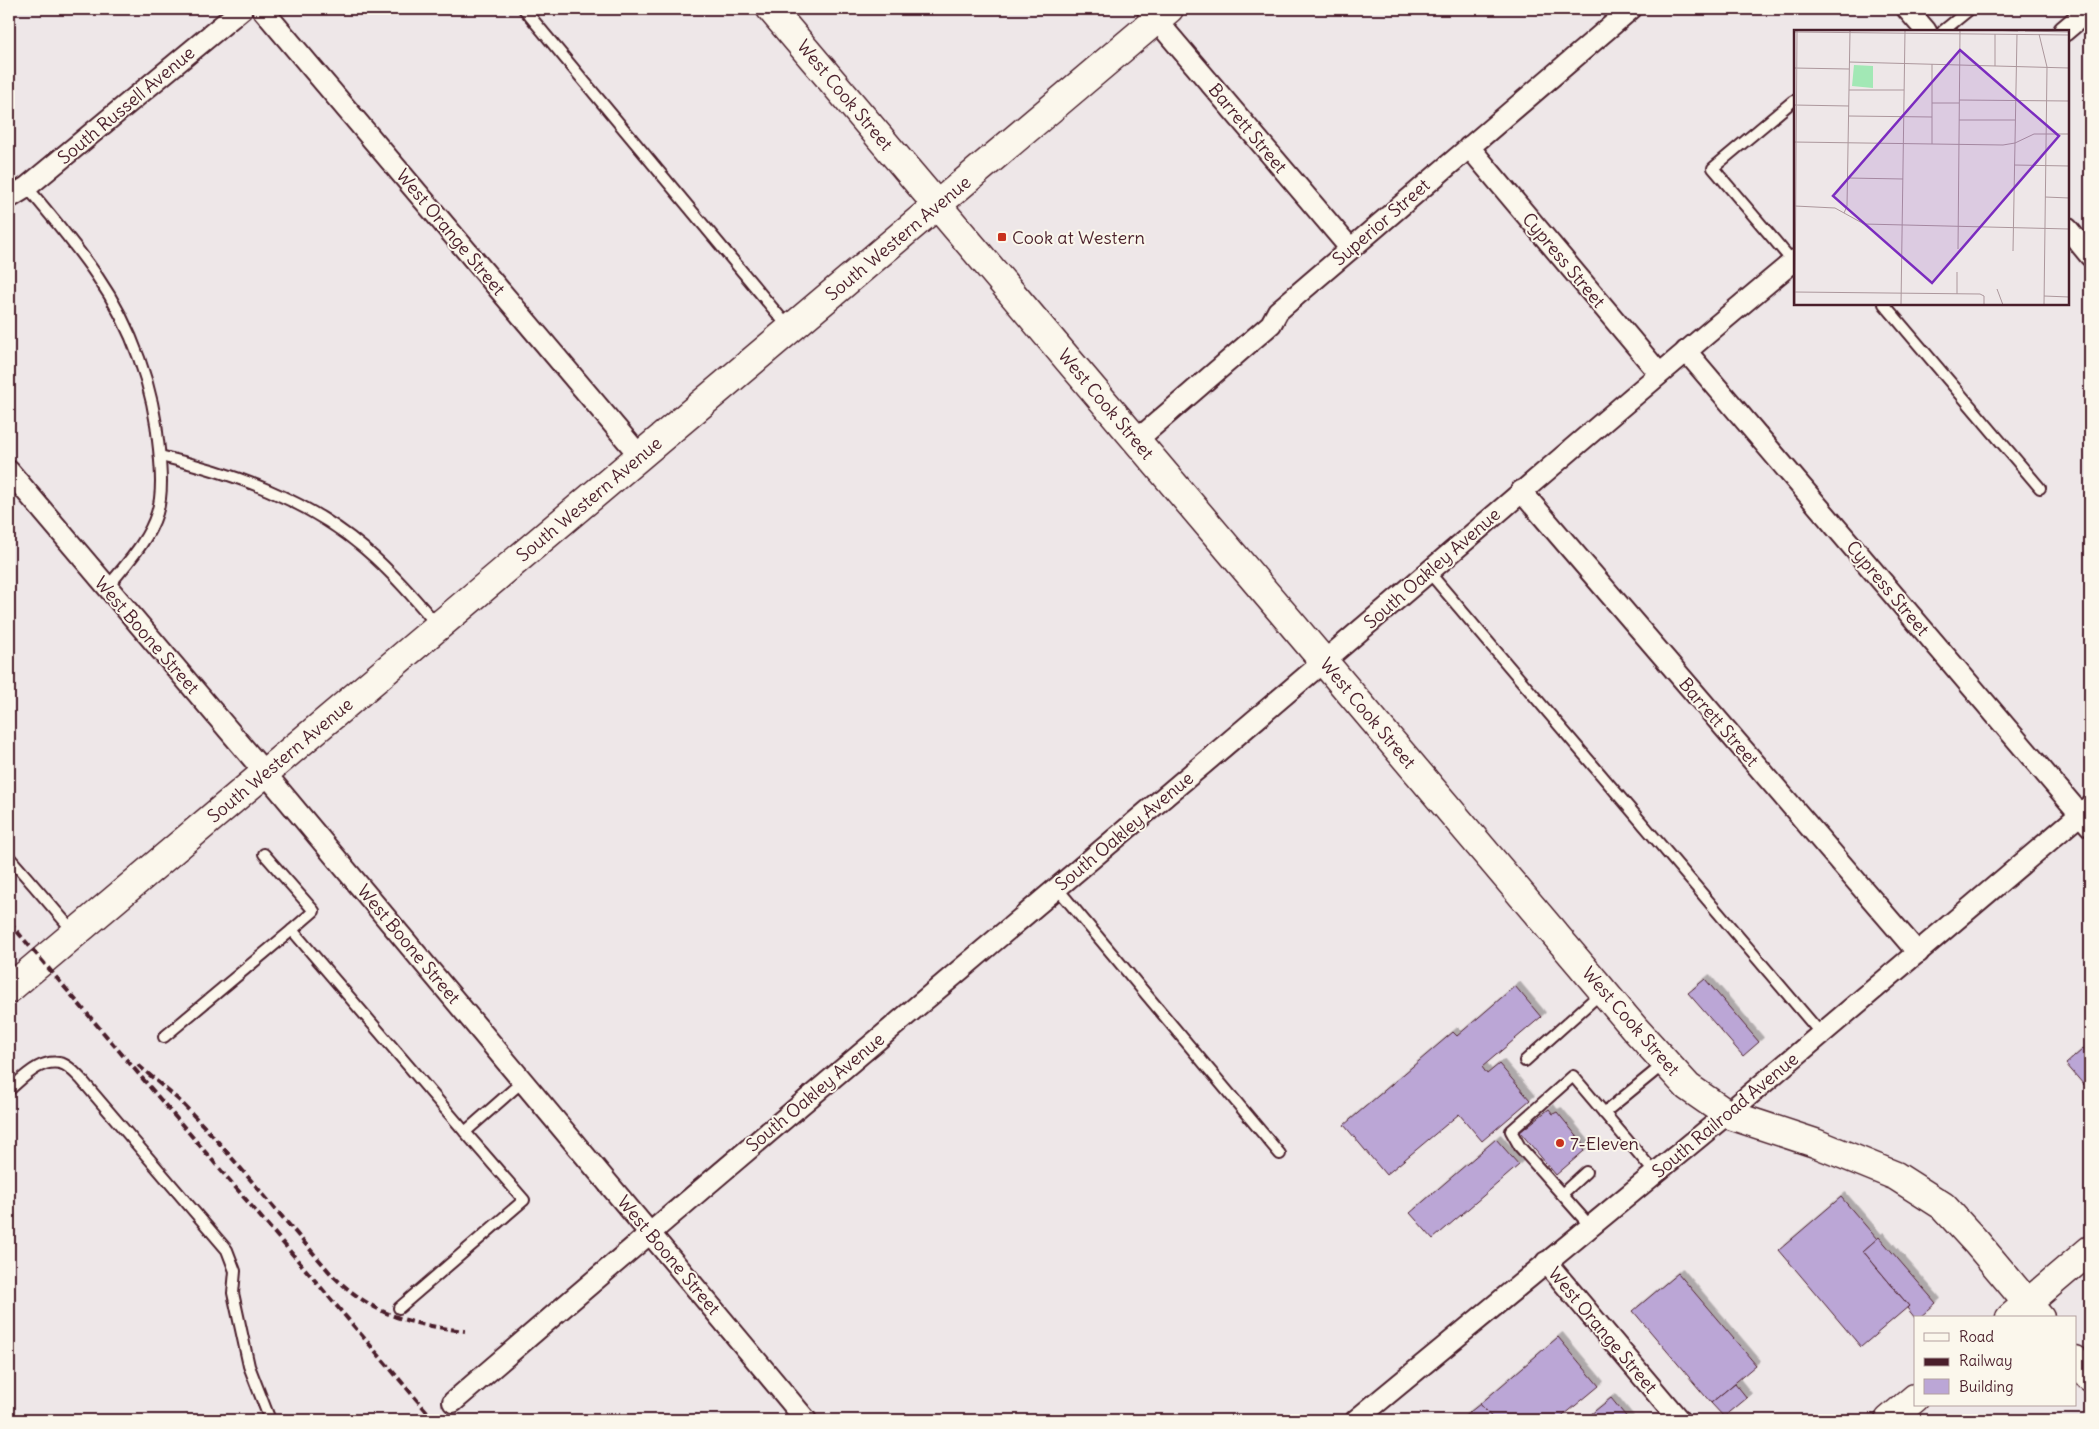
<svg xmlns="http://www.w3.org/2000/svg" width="2099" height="1429" font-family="Delius,sans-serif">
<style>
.building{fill:#bba6d6;stroke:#4a1f2b;filter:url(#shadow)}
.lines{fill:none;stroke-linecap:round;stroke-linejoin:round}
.lane-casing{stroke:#4a1f2b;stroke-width:14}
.street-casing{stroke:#4a1f2b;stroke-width:24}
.secondary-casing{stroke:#4a1f2b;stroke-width:31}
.lane{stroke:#fbf7ec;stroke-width:10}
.street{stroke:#fbf7ec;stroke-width:20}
.secondary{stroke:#fbf7ec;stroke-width:28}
.rail{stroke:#4a1f2b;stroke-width:4;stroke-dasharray:8 4;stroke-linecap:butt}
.poi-dot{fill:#c8321e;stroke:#fbf7ec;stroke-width:2}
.labels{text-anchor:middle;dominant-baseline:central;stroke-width:4;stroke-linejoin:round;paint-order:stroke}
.street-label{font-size:18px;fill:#4a1f2b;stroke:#fbf7ec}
.poi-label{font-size:18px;fill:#4a1f2b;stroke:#fbf7ec;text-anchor:start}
.inset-road{fill:none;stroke:#ac979c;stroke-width:1}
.view{fill:#7b2cbf;fill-opacity:0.15;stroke:#7b2cbf;stroke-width:2.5}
.inset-edge{fill:none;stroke:#4a1f2b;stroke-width:2.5}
</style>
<defs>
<filter id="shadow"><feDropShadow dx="4.5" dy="-4.5" stdDeviation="0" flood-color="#0004"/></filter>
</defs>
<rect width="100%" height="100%" fill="#eee7e8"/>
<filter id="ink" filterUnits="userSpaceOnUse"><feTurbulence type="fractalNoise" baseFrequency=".02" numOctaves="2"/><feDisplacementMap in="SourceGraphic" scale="10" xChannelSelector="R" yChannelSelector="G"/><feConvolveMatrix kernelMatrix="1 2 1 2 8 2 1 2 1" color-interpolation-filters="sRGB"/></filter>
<g filter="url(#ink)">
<g class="building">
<path d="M 1705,979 L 1759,1042 L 1743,1056 L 1688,993 Z"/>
<path d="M 1515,986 L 1541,1017 L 1482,1067 L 1487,1074 L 1499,1064 L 1530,1100 L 1482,1141 L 1459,1114 L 1386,1175 L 1344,1125 L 1453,1032 L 1457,1036 Z"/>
<path d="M 2090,1043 L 2090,1079 L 2084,1085 L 2066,1064 Z"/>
<path d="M 1549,1109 L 1553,1114 L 1557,1112 L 1585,1146 L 1582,1148 L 1584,1151 L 1556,1175 L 1520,1132 Z"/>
<path d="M 1496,1139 L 1519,1165 L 1433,1239 L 1410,1213 Z"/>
<path d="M 1841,1197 L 1877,1239 L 1863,1251 L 1909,1306 L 1861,1347 L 1779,1250 Z"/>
<path d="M 1879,1237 L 1936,1303 L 1919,1318 L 1915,1318 L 1907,1308 L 1909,1306 L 1863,1251 Z"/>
<path d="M 1678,1273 L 1756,1365 L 1711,1403 L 1633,1311 Z"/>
<path d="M 1558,1337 L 1599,1386 L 1558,1420 L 1494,1420 L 1480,1404 Z"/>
<path d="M 1735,1383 L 1747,1398 L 1724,1417 L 1711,1403 Z"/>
<path d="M 1611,1398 L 1629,1420 L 1594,1420 L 1590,1415 Z"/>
<path d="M 1480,1404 L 1494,1420 L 1460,1420 Z"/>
</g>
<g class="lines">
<defs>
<g id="lane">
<path d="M 524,9 L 790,329"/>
<path d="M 1943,31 L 1970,9"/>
<path d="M 1793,101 L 1713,168 L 1793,262"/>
<path d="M 27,187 C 51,216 76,245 97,276 C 132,327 154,388 159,449 C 161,470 163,493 157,513 C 148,542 125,565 107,588"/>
<path d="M 1884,304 L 2040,488"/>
<path d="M 160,456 C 233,473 307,499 365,549 C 392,572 415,599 438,626"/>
<path d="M 1428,571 L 1817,1029"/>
<path d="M 264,854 L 314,911 L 292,930 L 465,1132"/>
<path d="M 9,857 L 74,932"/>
<path d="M 1057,888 L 1280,1154"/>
<path d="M 164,1037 L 292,930"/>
<path d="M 1525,1061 L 1602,992"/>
<path d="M 9,1090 C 24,1077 42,1057 63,1064 C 69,1066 76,1074 81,1079 L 227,1250 L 235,1271 L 233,1293 L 249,1366 L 270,1420"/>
<path d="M 1604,1113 L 1665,1063"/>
<path d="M 1562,1194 L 1586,1172"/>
<path d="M 1590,1226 L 1520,1147 L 1511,1131 L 1573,1076 L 1655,1173"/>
<path d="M 399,1308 L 524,1200 L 465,1132 L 523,1081"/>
</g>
<g id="street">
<path d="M 262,9 L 640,456"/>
<path d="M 1147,9 L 1350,248"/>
<path d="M 1907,9 L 1926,31"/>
<path d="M 2064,31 L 2090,9"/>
<path d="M 1469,147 L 1659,373"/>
<path d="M 9,198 L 27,187 L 242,9"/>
<path d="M 2068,229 L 2090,256"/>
<path d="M 1686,351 L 2090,826"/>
<path d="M 1137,440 L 1271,324 L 1278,311 L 1631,9"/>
<path d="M 9,471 L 265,773 L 806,1420"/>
<path d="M 1521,491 L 1918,953"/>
<path d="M 1546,1262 L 1679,1420"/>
<path d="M 453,1402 C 741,1153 1034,909 1323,662 C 1481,528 1636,392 1795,260"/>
<path d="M 1356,1420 L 1727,1114 L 2090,806"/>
</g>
<g id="secondary">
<path d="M 771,9 L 1636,1030 L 1688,1087 L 1727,1114 L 1815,1143 L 1896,1176 L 1943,1206 L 1977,1243 L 2040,1318"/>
<path d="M 9,989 L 1169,9"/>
<path d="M 2010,1318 L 2090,1250"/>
<path d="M 2075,1360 L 2090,1377"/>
<path d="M 1889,1420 L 1915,1398"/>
</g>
</defs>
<use href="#lane" class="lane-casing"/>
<use href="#street" class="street-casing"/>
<use href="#secondary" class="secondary-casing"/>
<use href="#lane" class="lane"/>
<use href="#street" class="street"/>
<use href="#secondary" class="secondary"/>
<g class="rail">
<path d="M 9,922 L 434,1420"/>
<path d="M 138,1065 L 181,1102 L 213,1136 L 332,1275 C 375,1316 408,1324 465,1331"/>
</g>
</g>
</g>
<g class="poi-dot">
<rect x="997" y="232" width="10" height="10" rx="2.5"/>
<circle cx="1560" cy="1143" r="5"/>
</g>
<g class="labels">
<g class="street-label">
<text transform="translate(845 95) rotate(50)">West Cook Street</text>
<text transform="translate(126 105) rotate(-40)">South Russell Avenue</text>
<text transform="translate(1248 128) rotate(50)">Barrett Street</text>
<text transform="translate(1381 222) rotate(-41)">Superior Street</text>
<text transform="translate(451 232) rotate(50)">West Orange Street</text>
<text transform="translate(898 238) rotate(-40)">South Western Avenue</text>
<text transform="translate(1564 260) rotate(50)">Cypress Street</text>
<text transform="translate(1106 404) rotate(50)">West Cook Street</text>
<text transform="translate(589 499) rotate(-40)">South Western Avenue</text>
<text transform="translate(1432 568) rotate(-41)">South Oakley Avenue</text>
<text transform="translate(1888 588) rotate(50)">Cypress Street</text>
<text transform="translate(147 635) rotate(49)">West Boone Street</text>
<text transform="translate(1368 713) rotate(50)">West Cook Street</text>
<text transform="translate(1719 722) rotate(49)">Barrett Street</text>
<text transform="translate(280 760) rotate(-40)">South Western Avenue</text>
<text transform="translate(1124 831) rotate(-40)">South Oakley Avenue</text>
<text transform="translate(409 944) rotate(50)">West Boone Street</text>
<text transform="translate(1631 1021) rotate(49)">West Cook Street</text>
<text transform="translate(815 1092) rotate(-40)">South Oakley Avenue</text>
<text transform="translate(1725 1115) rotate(-40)">South Railroad Avenue</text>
<text transform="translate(669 1255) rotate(50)">West Boone Street</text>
<text transform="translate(1603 1330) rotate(50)">West Orange Street</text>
</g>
<g class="poi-label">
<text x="1012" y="237">Cook at Western</text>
<text x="1570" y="1143">7-Eleven</text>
</g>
</g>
<g transform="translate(1794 30)">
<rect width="275" height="275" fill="#eee7e8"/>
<path d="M 60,35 L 79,36 L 79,58 L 58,56 Z" fill="#a2e8b5"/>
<path class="inset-road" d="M 193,0 L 224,1M 231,1 L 275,2M 0,2 L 275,5M 245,4 L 253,37 L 250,275M 55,32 L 275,38M 201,36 L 201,4M 0,38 L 55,39M 55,60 L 110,60M 165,70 L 275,71M 138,73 L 165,73M 0,75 L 55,76M 55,86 L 138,87M 165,90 L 221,90M 0,112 L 209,115 L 221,113 L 240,104 L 275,104M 138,114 L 138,34M 220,135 L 275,136M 54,148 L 109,149M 251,167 L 275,168M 1,176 L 41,178 L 70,194 L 275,199M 50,183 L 53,176 L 56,1M 164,219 L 166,0M 219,221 L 223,4M 203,259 L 209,275M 1,262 L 186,264 L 190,266 L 190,275M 163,264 L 163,242M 250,266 L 275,267M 1,275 L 3,1M 107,275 L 111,0"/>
<path class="view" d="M 166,20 L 265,106 L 138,253 L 39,166 Z"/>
<rect width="275" height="275" class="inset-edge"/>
</g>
<rect width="2099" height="1429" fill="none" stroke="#fbf7ec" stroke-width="30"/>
<rect x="15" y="15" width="2069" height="1399" fill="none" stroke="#4a1f2b" stroke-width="2" filter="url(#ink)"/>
<rect x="1914" y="1316" width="162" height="90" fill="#fbf7ec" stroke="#b4a19f"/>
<rect x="1924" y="1333" width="25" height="8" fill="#fbf7ec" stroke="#b4a19f"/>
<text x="1959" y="1342" font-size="15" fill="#4a1f2b">Road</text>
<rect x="1924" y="1358" width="25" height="8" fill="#4a1f2b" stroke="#b4a19f"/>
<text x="1959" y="1366" font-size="15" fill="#4a1f2b">Railway</text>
<rect x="1924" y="1379" width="25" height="15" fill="#bba6d6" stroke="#b4a19f"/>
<text x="1959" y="1392" font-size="15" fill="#4a1f2b">Building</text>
</svg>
